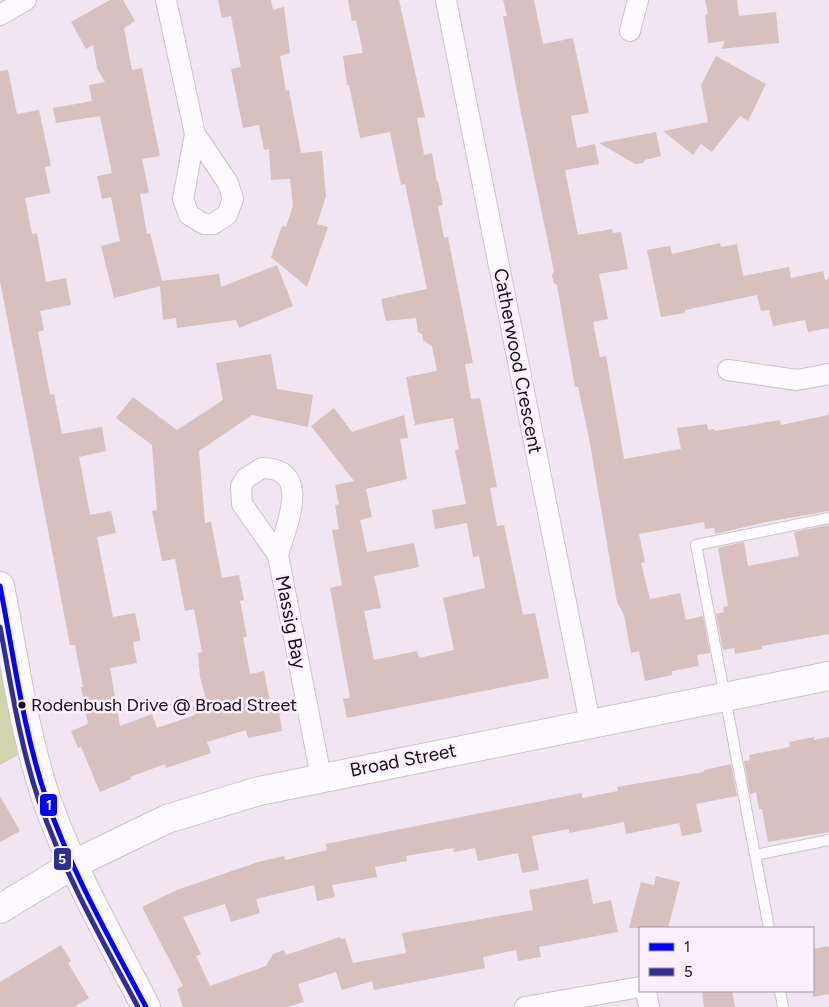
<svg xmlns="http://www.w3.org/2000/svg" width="829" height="1007" font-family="Figtree,sans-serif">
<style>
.green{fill:#d1d3ad}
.building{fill:#d7c0be}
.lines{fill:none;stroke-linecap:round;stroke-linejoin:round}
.lane-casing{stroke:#cbc3cc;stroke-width:12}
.street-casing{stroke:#cbc3cc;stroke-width:22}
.secondary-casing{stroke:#cbc3cc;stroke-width:30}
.lane{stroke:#fdfbfd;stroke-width:10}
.street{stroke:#fdfbfd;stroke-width:20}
.secondary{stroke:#fdfbfd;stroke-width:28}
.bus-1-casing{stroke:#fceffe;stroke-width:9}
.bus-2-casing{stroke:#fceffe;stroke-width:9}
.bus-1{stroke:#00f;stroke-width:5}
.bus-2{stroke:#2e3092;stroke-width:5}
.bus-dot{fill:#150f17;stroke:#fceffe;stroke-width:2}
.labels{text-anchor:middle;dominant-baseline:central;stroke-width:5;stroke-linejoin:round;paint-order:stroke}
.bus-label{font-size:18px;fill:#150f17;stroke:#fceffe;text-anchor:start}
.street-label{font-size:19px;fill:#150f17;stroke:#fceffe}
.line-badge{stroke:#fceffe;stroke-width:2}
.badge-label{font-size:14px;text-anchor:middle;font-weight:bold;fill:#fff}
</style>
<rect width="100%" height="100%" fill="#f0e5f1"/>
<path class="green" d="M 0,658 L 18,755 L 0,765 Z"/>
<g class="building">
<path d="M 110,0 L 123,0 L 135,21 L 124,28 L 132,70 L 142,68 L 160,156 L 142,159 L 149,193 L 140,194 L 147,234 L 150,233 L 162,281 L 219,274 L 221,287 L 277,265 L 293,306 L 239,328 L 236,320 L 177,328 L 176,318 L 163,320 L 160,286 L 114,298 L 101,246 L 120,241 L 111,197 L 102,199 L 97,176 L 112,173 L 100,116 L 56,123 L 53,108 L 92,101 L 89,85 L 105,82 L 97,68 L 93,45 L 86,49 L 71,22 Z"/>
<path d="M 218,0 L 271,0 L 273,10 L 284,7 L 290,53 L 280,56 L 286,91 L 289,90 L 301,153 L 322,151 L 326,196 L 317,224 L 328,227 L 307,287 L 271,257 L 282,226 L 286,227 L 293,206 L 290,179 L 271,180 L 269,149 L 264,150 L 259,125 L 243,128 L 231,69 L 241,67 L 231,16 L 222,18 Z"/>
<path d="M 348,0 L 399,0 L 425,117 L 417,118 L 424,155 L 432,153 L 437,182 L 438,181 L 443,205 L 438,206 L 444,238 L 448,237 L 473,363 L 465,364 L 471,399 L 480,398 L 497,487 L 490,488 L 497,526 L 504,525 L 523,615 L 535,613 L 549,678 L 347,718 L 343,699 L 350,698 L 330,588 L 342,585 L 332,530 L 339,529 L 335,505 L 339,504 L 335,485 L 354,481 L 311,426 L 334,408 L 352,432 L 404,415 L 408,438 L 400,439 L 407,479 L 366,489 L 372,517 L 360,520 L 367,552 L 414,543 L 419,567 L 374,576 L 381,608 L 364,611 L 374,660 L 417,651 L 419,658 L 454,650 L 443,598 L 485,588 L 479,556 L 473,557 L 467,523 L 435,529 L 432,510 L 466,504 L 455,450 L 459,450 L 453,418 L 415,425 L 406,377 L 437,371 L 432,346 L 423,340 L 422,334 L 418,332 L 416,318 L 386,321 L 381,299 L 427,289 L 405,184 L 401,185 L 390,132 L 360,138 L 349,85 L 347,85 L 343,56 L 363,53 L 356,20 L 352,21 Z"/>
<path d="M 503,0 L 534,0 L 543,44 L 573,38 L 589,113 L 571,116 L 577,148 L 595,144 L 599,164 L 565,170 L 578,235 L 612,229 L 613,233 L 621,232 L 628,269 L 599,274 L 608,319 L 593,322 L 600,357 L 606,356 L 624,459 L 681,449 L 677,428 L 707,424 L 708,430 L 714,429 L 715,431 L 780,420 L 781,425 L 829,415 L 829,511 L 766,522 L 715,534 L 714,528 L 705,529 L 704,522 L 639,534 L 645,562 L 641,563 L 650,599 L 680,593 L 686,620 L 703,616 L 710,653 L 697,655 L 699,666 L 672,671 L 672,675 L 645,681 L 639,651 L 631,653 L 624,615 L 617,602 L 589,438 L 578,387 L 575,387 L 557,285 L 554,283 L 552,275 L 554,271 L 521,113 L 503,16 L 507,16 Z"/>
<path d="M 705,0 L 737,0 L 739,16 L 776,12 L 779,43 L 721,49 L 725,41 L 708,43 L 705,15 L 708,14 Z"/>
<path d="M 716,56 L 766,84 L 748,121 L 740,116 L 712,152 L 701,144 L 693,155 L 663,131 L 708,122 L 701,85 Z"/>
<path d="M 8,70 L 17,114 L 39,110 L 51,166 L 45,167 L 50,193 L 25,198 L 32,234 L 37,233 L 46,282 L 66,278 L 71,305 L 40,311 L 44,330 L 38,332 L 50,395 L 54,394 L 62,434 L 102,427 L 106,451 L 79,457 L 90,515 L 111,511 L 116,533 L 97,537 L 113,617 L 135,613 L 140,637 L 140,641 L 133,642 L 137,663 L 110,668 L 120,726 L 152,714 L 157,728 L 195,715 L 193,707 L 207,703 L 200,677 L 198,653 L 202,652 L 194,609 L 185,611 L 175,559 L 162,561 L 152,511 L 157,510 L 152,445 L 116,418 L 133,397 L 177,430 L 223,400 L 216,363 L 271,354 L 277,389 L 313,395 L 308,427 L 252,415 L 199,451 L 205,523 L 211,522 L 222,578 L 239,575 L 244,600 L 240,601 L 247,637 L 243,637 L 250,674 L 264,671 L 272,713 L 279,712 L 282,731 L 248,738 L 246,730 L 207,742 L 211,753 L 166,768 L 165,764 L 130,777 L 131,779 L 100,792 L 81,747 L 78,748 L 71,731 L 88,724 L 81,687 L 83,687 L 75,645 L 70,645 L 0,281 L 0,71 Z"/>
<path d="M 656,132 L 661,156 L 645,160 L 643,163 L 635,164 L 599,143 Z"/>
<path d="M 720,243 L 721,247 L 737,244 L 743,276 L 789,267 L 791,278 L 823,271 L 825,280 L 829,279 L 829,328 L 808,332 L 805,320 L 773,326 L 769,310 L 761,311 L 757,295 L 685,310 L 685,313 L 661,317 L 647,250 L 670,246 L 672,254 Z"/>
<path d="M 829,525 L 829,634 L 762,646 L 762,649 L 735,654 L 734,648 L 723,650 L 716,614 L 724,612 L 723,607 L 728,606 L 718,548 L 744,542 L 748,566 L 799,556 L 794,532 Z"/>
<path d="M 814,737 L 814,740 L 829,737 L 829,832 L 768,842 L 762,809 L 759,809 L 756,792 L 750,794 L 744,761 L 750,760 L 749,755 L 790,747 L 789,742 Z"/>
<path d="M 731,764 L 737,796 L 696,804 L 702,832 L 682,836 L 679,823 L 626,834 L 624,822 L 569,833 L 569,829 L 532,836 L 539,870 L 522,873 L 518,853 L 478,861 L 475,848 L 454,852 L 453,848 L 406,856 L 407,861 L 375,867 L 377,877 L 332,885 L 335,897 L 317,901 L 314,885 L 256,899 L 260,913 L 231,922 L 225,904 L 183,917 L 201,954 L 196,956 L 210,986 L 266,966 L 273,954 L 284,950 L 286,955 L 340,937 L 341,939 L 345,938 L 353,963 L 406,953 L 402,933 L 533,910 L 529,890 L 588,879 L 593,904 L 611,900 L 618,932 L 539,947 L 541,957 L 518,961 L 516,950 L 483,957 L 485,968 L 374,990 L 372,981 L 342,990 L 336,972 L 298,984 L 304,1002 L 287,1007 L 183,1007 L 177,989 L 183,986 L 142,907 L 177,890 L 258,862 L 284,856 L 286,860 L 327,850 L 326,844 L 582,793 L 582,798 L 618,791 L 617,787 L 704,772 L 704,770 Z"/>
<path d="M 0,796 L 20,831 L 0,842 Z"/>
<path d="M 656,876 L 680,882 L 668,928 L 629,928 L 641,882 L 654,885 Z"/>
<path d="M 61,945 L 71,961 L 68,963 L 89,998 L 74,1007 L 0,1007 L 0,982 Z"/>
<path d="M 829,946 L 829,994 L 813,997 L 813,949 Z"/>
<path d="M 702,991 L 732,991 L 735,1007 L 704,1007 Z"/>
</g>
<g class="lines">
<defs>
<g id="lane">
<path d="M 755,855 L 829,840"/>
<path d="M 769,928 L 696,545 L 829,518"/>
<path d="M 780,991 L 783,1007"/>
</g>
<g id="street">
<path d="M 166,0 L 195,134 L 228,183 L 233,199 L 227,215 L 213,224 L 204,224 L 189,215 L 183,199 L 195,134"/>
<path d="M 446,0 L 590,723"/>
<path d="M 0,15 L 26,0"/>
<path d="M 630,31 L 638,0"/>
<path d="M 728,370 L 797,380 L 829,374"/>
<path d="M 278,555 C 286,526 313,468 262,468 L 246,478 L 241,486 L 242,504 L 278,555 L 321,777"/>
<path d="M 646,991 L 649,1007"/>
<path d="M 525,1007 L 640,987"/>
</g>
<g id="secondary">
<path d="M 0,586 C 14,656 23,729 46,798 C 71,870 111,939 146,1007"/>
<path d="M 0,909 L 74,864 L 167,819 L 259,791 L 829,676"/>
</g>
</defs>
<use href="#lane" class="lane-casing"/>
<use href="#street" class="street-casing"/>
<use href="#secondary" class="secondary-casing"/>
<use href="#lane" class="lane"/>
<use href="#street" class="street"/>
<use href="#secondary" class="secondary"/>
<defs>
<path id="bus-1" d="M 0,586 C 14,657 23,729 46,798 C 71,871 110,939 146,1007"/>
<path id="bus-2" d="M 0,627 C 11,685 20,745 39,801 C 64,873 102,940 138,1007"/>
</defs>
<use href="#bus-1" class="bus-1-casing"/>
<use href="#bus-2" class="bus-2-casing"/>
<use href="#bus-1" class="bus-1"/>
<use href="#bus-2" class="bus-2"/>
</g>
<circle class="bus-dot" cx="22" cy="705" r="4.5"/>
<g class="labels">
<g class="bus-label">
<text x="31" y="705">Rodenbush Drive @ Broad Street</text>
</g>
<g class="street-label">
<text transform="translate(518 361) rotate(79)">Catherwood Crescent</text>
<text transform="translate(291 622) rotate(79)">Massig Bay</text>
<text transform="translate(403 760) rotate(-11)">Broad Street</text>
</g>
</g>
<g class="line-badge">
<rect x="39" y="793" width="19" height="24" rx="5" fill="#00f"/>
<rect x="53" y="847" width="19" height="24" rx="5" fill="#2e3092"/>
</g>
<g class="badge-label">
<text x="49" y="810">1</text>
<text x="62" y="864">5</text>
</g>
<rect x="639" y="927" width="175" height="65" fill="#fceffe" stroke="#a095a2"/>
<rect x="649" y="943" width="25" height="8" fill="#0000ff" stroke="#a095a2"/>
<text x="684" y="952" font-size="15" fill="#150f17">1</text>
<rect x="649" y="968" width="25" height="8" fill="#2e3092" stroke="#a095a2"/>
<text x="684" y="977" font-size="15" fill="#150f17">5</text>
</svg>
